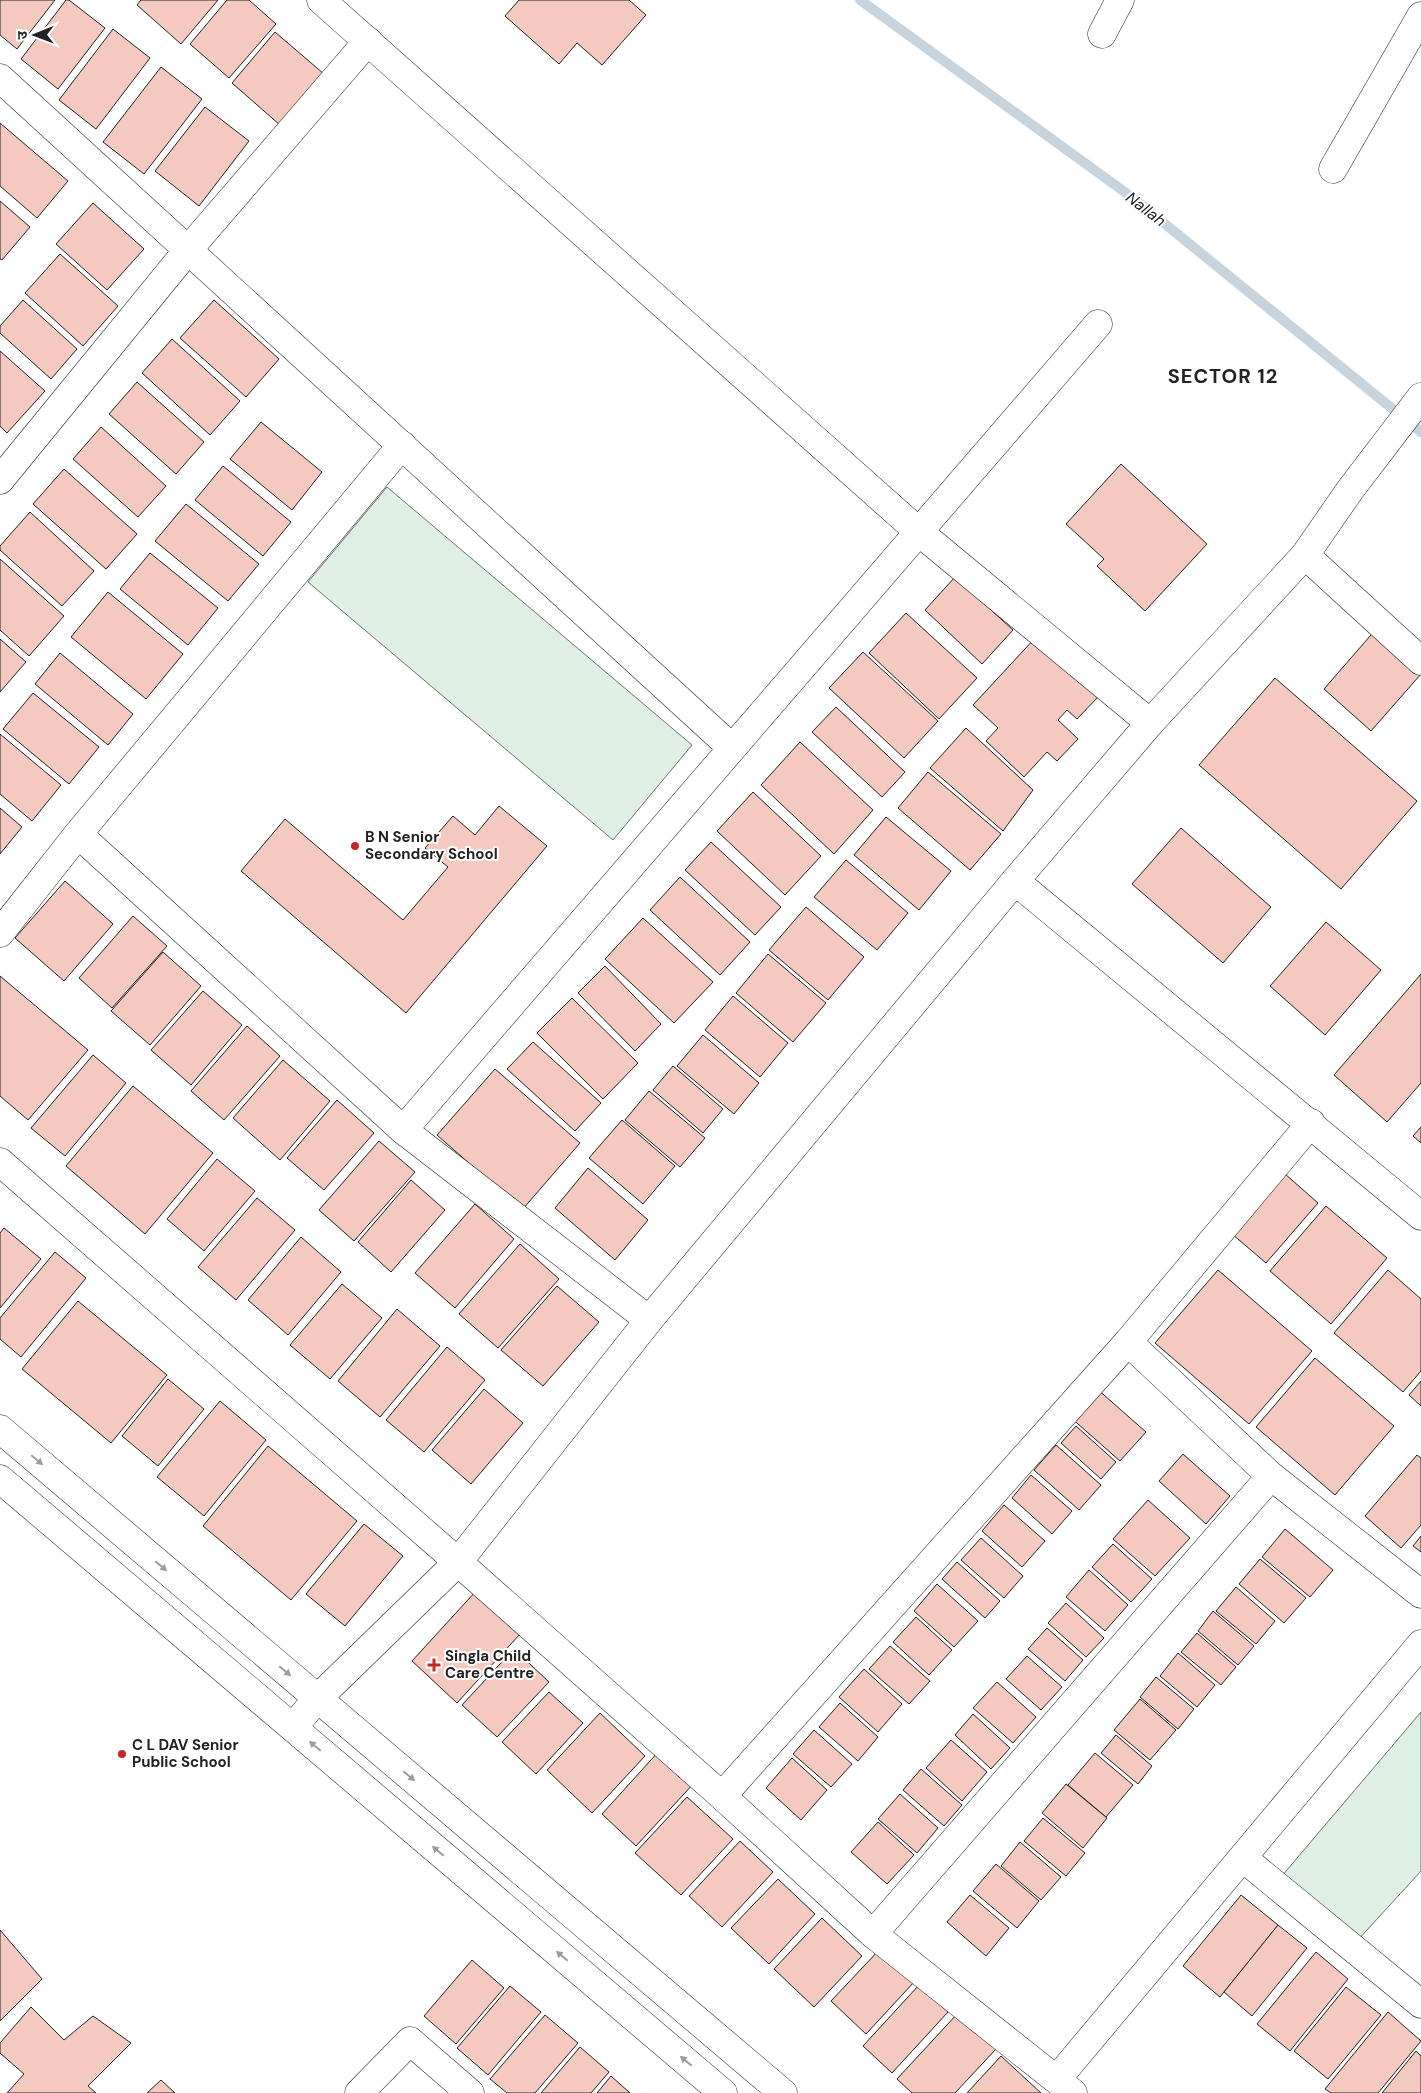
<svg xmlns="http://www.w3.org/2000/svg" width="1421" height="2093" font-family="'DM Sans','Noto Sans Devanagari',sans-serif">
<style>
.green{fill:#e0efe3;stroke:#6f6f6f}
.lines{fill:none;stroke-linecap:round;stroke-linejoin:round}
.stream{stroke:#c7d3dd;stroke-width:10}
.building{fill:#f3c9c0;stroke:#222}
.street-casing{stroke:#222;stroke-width:29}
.secondary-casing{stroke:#222;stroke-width:29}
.street{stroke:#fff;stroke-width:28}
.secondary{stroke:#fff;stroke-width:28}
.oneway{fill:#9c9c9c}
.poi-dot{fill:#c62828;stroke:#fff;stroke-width:2}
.labels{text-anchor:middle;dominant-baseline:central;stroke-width:4;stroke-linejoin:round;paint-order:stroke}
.poi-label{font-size:15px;font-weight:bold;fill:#222;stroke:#fff;text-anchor:start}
.water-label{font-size:16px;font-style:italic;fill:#222;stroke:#fff}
.district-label{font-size:20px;font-weight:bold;letter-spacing:1px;fill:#222;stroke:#fff}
</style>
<rect width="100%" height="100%" fill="#fff"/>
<g class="green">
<path d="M 387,487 L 692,745 L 613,840 L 308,582 Z"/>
<path d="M 1421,1712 L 1421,1871 L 1357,1941 L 1281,1877 Z"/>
</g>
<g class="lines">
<path class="stream" d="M 860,0 L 1133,198 L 1421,432"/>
</g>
<g class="building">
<path d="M 0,0 L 55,0 L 17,49 L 0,35 Z"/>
<path d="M 66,0 L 69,0 L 105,28 L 58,89 L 21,59 Z"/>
<path d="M 141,0 L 218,0 L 181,44 L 137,5 Z"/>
<path d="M 227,0 L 249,0 L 276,24 L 229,78 L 190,44 Z"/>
<path d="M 519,0 L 629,0 L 646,15 L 602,65 L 577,43 L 559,64 L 505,16 Z"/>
<path d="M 113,29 L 150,58 L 96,129 L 59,100 Z"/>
<path d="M 275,32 L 324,74 L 280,125 L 232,83 Z"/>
<path d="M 161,67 L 202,99 L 144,174 L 103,142 Z"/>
<path d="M 205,107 L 249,141 L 199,206 L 155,171 Z"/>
<path d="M 0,123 L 68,181 L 37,218 L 0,186 Z"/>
<path d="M 0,201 L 30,227 L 2,260 L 0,259 Z"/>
<path d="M 93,203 L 144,249 L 107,290 L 56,244 Z"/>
<path d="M 60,254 L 118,306 L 83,346 L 25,293 Z"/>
<path d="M 23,300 L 77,349 L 51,379 L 0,333 L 0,326 Z"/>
<path d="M 214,300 L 279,359 L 246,397 L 180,338 Z"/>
<path d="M 172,339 L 240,401 L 210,435 L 142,373 Z"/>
<path d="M 0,351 L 45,391 L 7,433 L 0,426 Z"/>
<path d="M 137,382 L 204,442 L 176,474 L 109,414 Z"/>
<path d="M 261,422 L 322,472 L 292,510 L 230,459 Z"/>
<path d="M 101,427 L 166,486 L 138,517 L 73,459 Z"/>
<path d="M 1121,464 L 1207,544 L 1145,611 L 1097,566 L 1104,559 L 1066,524 Z"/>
<path d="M 223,466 L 291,522 L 263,556 L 195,500 Z"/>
<path d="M 64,469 L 137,534 L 106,569 L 33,504 Z"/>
<path d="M 186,504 L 259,564 L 228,601 L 155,541 Z"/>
<path d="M 30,512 L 94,571 L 62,606 L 0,550 L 0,546 Z"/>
<path d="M 150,553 L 218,608 L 188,645 L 120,589 Z"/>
<path d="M 0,559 L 64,616 L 29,656 L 0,630 Z"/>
<path d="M 955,577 L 1013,630 L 982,664 L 925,610 Z"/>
<path d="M 108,592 L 183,654 L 146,699 L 71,637 Z"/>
<path d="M 906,613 L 977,678 L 939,719 L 869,653 Z"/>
<path d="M 1384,620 L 1421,674 L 1371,731 L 1324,689 Z"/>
<path d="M 1036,637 L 1099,696 L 1077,719 L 1067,710 L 1058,720 L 1078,739 L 1057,761 L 1047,752 L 1024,777 L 986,741 L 998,728 L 973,705 Z"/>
<path d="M 0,639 L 26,662 L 0,692 Z"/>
<path d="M 863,652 L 938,721 L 904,758 L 829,688 Z"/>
<path d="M 60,653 L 133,714 L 108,745 L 35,684 Z"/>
<path d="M 1275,678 L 1417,801 L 1341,889 L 1199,765 Z"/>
<path d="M 33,693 L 99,747 L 69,784 L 3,729 Z"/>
<path d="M 836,707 L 905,772 L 882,797 L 812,732 Z"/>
<path d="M 966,728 L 1033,790 L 1003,831 L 930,768 Z"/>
<path d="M 0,734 L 61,785 L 32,821 L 0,794 Z"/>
<path d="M 800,742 L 873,810 L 834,854 L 761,785 Z"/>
<path d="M 928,772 L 1001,834 L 970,870 L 898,808 Z"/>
<path d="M 753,792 L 821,856 L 785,895 L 717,831 Z"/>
<path d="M 499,806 L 547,846 L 406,1013 L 241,871 L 285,819 L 403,920 L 448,867 L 425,848 L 453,816 L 475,835 Z"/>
<path d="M 0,808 L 22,827 L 0,854 Z"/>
<path d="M 886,817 L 951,871 L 919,910 L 854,855 Z"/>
<path d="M 1181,828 L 1271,907 L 1223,963 L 1132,884 Z"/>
<path d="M 711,842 L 781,907 L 755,935 L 685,870 Z"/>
<path d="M 846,860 L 908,913 L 877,950 L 814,897 Z"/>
<path d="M 680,877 L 750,942 L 720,975 L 650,910 Z"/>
<path d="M 65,881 L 113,924 L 64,981 L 15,938 Z"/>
<path d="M 806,907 L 864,957 L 828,1000 L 769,950 Z"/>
<path d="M 133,916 L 167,946 L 112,1008 L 79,978 Z"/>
<path d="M 643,918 L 713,982 L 674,1023 L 605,959 Z"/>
<path d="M 1326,922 L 1381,970 L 1325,1035 L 1270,986 Z"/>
<path d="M 163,952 L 201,986 L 150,1045 L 111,1011 Z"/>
<path d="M 768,954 L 826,1003 L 793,1042 L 736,993 Z"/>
<path d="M 605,966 L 661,1024 L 635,1051 L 578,993 Z"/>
<path d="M 1421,974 L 1421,1083 L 1387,1122 L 1334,1075 Z"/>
<path d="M 0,976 L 88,1050 L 28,1120 L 0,1096 Z"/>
<path d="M 203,991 L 242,1025 L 191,1085 L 151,1050 Z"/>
<path d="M 733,996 L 788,1043 L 760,1077 L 705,1030 Z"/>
<path d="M 572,998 L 638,1063 L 603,1099 L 537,1033 Z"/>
<path d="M 247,1026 L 280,1056 L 224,1120 L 191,1091 Z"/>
<path d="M 703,1035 L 759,1083 L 734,1114 L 677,1066 Z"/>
<path d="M 533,1042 L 601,1103 L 575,1131 L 507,1069 Z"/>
<path d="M 93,1055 L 126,1083 L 65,1156 L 31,1128 Z"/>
<path d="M 283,1060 L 330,1101 L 280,1160 L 233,1118 Z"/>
<path d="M 673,1066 L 723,1109 L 703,1133 L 653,1090 Z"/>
<path d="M 495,1069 L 580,1143 L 522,1210 L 437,1135 Z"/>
<path d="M 133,1086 L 213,1153 L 145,1234 L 66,1166 Z"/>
<path d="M 649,1091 L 705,1138 L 680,1167 L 625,1120 Z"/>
<path d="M 337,1100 L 374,1133 L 324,1190 L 287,1158 Z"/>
<path d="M 622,1120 L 675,1166 L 643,1204 L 589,1158 Z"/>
<path d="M 1421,1127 L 1421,1143 L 1413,1136 Z"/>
<path d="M 379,1141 L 415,1172 L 354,1241 L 319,1210 Z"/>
<path d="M 217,1159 L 255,1191 L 204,1251 L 167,1219 Z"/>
<path d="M 588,1168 L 648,1220 L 615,1260 L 555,1208 Z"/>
<path d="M 1284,1173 L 1318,1203 L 1266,1263 L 1232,1234 Z"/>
<path d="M 411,1180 L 445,1210 L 391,1272 L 358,1242 Z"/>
<path d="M 257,1198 L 295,1230 L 236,1300 L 198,1267 Z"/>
<path d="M 475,1204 L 514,1239 L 455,1308 L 415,1273 Z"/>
<path d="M 1326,1206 L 1387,1258 L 1331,1324 L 1270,1271 Z"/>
<path d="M 4,1228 L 41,1259 L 0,1308 L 0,1233 Z"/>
<path d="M 301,1237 L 341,1272 L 288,1335 L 248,1300 Z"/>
<path d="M 520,1244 L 559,1279 L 498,1348 L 459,1314 Z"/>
<path d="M 55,1252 L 86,1278 L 21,1357 L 0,1339 L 0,1318 Z"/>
<path d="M 1218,1270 L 1312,1351 L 1249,1424 L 1155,1343 Z"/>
<path d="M 1388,1270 L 1421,1299 L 1421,1371 L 1403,1392 L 1334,1333 Z"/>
<path d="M 342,1284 L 382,1318 L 330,1379 L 290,1345 Z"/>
<path d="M 557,1286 L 599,1322 L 543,1386 L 501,1350 Z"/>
<path d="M 78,1301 L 167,1375 L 111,1443 L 22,1369 Z"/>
<path d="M 397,1309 L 440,1346 L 380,1417 L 338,1381 Z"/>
<path d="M 447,1347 L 485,1380 L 424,1452 L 386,1420 Z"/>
<path d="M 1315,1358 L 1394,1426 L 1335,1495 L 1256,1427 Z"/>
<path d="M 168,1379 L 204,1409 L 158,1466 L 122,1436 Z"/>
<path d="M 1421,1381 L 1421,1406 L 1409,1395 Z"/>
<path d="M 1096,1388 L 1146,1432 L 1120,1461 L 1070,1417 Z"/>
<path d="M 484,1389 L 523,1423 L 471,1484 L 432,1450 Z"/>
<path d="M 220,1401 L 266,1440 L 204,1516 L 157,1477 Z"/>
<path d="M 1076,1426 L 1116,1462 L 1101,1479 L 1061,1443 Z"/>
<path d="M 1056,1445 L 1101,1485 L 1079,1510 L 1034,1470 Z"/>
<path d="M 268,1446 L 357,1521 L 291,1600 L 203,1526 Z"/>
<path d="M 1183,1454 L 1230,1496 L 1206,1524 L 1159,1481 Z"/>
<path d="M 1417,1455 L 1421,1458 L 1421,1525 L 1401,1548 L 1365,1516 Z"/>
<path d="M 1031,1475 L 1072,1511 L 1052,1534 L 1012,1498 Z"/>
<path d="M 1148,1500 L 1190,1538 L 1155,1576 L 1113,1539 Z"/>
<path d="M 1004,1505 L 1045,1541 L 1022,1567 L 982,1531 Z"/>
<path d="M 364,1524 L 403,1556 L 345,1626 L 306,1594 Z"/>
<path d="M 1285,1529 L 1333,1570 L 1310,1597 L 1262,1557 Z"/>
<path d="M 1421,1536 L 1421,1552 L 1413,1546 Z"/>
<path d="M 981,1538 L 1023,1576 L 1004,1598 L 961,1560 Z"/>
<path d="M 1113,1544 L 1152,1579 L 1131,1602 L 1092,1567 Z"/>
<path d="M 1260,1559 L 1306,1598 L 1284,1623 L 1239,1584 Z"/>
<path d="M 957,1562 L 1000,1601 L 985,1618 L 942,1579 Z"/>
<path d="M 1089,1570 L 1128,1605 L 1105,1631 L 1066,1597 Z"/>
<path d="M 937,1584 L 978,1621 L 954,1647 L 914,1611 Z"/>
<path d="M 1236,1587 L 1275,1621 L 1256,1644 L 1216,1611 Z"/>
<path d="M 476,1591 L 521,1633 L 457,1703 L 412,1661 Z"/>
<path d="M 1066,1603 L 1104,1638 L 1086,1657 L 1048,1623 Z"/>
<path d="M 1213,1611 L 1254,1646 L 1238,1665 L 1198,1631 Z"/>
<path d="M 916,1617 L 952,1650 L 929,1675 L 893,1642 Z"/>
<path d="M 1047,1628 L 1083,1660 L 1065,1681 L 1028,1649 Z"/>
<path d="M 1197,1633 L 1236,1667 L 1221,1685 L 1181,1652 Z"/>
<path d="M 890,1646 L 930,1681 L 909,1704 L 869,1669 Z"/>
<path d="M 514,1649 L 549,1682 L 497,1737 L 462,1705 Z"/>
<path d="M 1178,1653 L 1215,1685 L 1197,1707 L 1160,1676 Z"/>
<path d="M 1027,1656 L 1062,1687 L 1041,1710 L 1006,1679 Z"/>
<path d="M 864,1669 L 902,1704 L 878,1732 L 839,1697 Z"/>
<path d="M 1156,1677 L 1194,1709 L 1178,1729 L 1140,1697 Z"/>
<path d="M 997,1682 L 1036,1717 L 1013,1743 L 973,1708 Z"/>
<path d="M 549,1692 L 583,1723 L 536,1774 L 502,1742 Z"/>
<path d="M 1140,1699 L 1176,1730 L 1150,1760 L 1114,1730 Z"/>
<path d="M 840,1703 L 878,1737 L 858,1761 L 819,1727 Z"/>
<path d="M 600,1713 L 645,1756 L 592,1813 L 547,1770 Z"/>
<path d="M 973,1714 L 1010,1748 L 991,1769 L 955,1735 Z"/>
<path d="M 814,1730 L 852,1764 L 831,1787 L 793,1754 Z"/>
<path d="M 1116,1735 L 1152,1766 L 1138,1784 L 1101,1753 Z"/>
<path d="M 951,1740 L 987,1772 L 962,1801 L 926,1768 Z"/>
<path d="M 660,1750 L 695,1782 L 636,1846 L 602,1814 Z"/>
<path d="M 1095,1753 L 1133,1785 L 1106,1817 L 1068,1785 Z"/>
<path d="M 792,1758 L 827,1790 L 801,1820 L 766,1788 Z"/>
<path d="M 921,1769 L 962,1805 L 944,1826 L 903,1790 Z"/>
<path d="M 1066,1784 L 1107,1818 L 1083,1848 L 1042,1813 Z"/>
<path d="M 900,1794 L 938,1828 L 917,1853 L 878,1819 Z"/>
<path d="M 687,1797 L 733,1839 L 681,1895 L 635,1853 Z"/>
<path d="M 1043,1818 L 1085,1853 L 1066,1876 L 1024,1841 Z"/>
<path d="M 878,1822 L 914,1855 L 887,1884 L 851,1852 Z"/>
<path d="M 740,1841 L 773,1872 L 722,1927 L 689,1896 Z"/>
<path d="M 1020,1842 L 1061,1877 L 1041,1900 L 1001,1866 Z"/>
<path d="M 996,1864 L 1039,1901 L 1017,1928 L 973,1891 Z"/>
<path d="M 778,1879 L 815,1914 L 769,1964 L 731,1928 Z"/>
<path d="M 970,1895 L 1009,1928 L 986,1956 L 947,1922 Z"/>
<path d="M 1241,1895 L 1278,1925 L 1220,1997 L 1183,1966 Z"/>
<path d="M 822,1918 L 862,1956 L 814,2007 L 774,1969 Z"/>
<path d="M 1278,1925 L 1307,1948 L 1252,2016 L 1224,1992 Z"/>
<path d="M 0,1930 L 42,1979 L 0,2021 Z"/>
<path d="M 881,1948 L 915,1981 L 866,2034 L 831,2001 Z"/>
<path d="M 1316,1952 L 1348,1979 L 1290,2051 L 1257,2024 Z"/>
<path d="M 472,1960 L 504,1988 L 456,2044 L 424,2016 Z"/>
<path d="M 919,1985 L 948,2012 L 892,2073 L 863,2046 Z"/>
<path d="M 510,1986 L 541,2012 L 488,2075 L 457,2048 Z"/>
<path d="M 1346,1987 L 1381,2015 L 1328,2079 L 1294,2051 Z"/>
<path d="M 31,2007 L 64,2040 L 93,2016 L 131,2043 L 88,2086 L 96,2093 L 7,2093 L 24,2074 L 0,2053 L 0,2043 Z"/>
<path d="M 1388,2012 L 1421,2041 L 1378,2093 L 1331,2093 L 1325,2089 Z"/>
<path d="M 958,2013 L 996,2049 L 955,2093 L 912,2093 L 897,2079 Z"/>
<path d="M 545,2015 L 578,2043 L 535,2093 L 507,2093 L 490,2079 Z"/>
<path d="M 580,2047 L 609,2072 L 591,2093 L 541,2093 Z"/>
<path d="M 1416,2051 L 1421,2056 L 1421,2093 L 1382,2093 Z"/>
<path d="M 1001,2056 L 1041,2093 L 967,2093 Z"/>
<path d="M 611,2076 L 630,2093 L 597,2093 Z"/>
<path d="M 161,2080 L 175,2093 L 147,2093 Z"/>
</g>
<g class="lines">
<defs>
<g id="street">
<path d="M 321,0 L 919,532 L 1150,723"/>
<path d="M 1102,34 L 1120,0"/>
<path d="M 0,78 L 732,748"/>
<path d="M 1333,169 L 1421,16"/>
<path d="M 0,480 L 188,250 L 368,41"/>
<path d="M 1305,555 L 1421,661"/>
<path d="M 78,834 L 403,1130 L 649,1320"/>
<path d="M 1015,881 L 1421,1216"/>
<path d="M 0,933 L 78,834 L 402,445"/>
<path d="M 403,1130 L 1098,324"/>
<path d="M 0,1162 L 458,1562 L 722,1796 L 873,1934 L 1073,2093"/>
<path d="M 1128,1342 L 1271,1476 L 1421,1594"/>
<path d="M 722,1796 L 1128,1342 L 1311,1123"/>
<path d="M 1243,1858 L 1421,2004"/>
<path d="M 873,1934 L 1271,1476"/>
<path d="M 1057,2079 L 1421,1644"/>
<path d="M 359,2093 L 410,2041 L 470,2093"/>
</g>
<g id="secondary">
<path d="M 0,1429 L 783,2093"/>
<path d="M 0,1479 L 723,2093"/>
<path d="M 293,1727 L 318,1698 L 458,1562 L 649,1320 L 1015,881 L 1150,723 L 1305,555 L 1350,490 L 1421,397"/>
</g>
</defs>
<use href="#street" class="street-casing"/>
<use href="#secondary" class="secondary-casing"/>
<use href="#street" class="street"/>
<use href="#secondary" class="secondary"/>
</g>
<defs><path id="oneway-solid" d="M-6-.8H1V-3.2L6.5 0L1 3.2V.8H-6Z" transform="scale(1.25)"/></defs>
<g class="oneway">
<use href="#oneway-solid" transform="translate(37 1460) rotate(40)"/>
<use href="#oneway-solid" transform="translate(161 1566) rotate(40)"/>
<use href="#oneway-solid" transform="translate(285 1671) rotate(40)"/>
<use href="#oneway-solid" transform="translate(315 1746) rotate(-140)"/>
<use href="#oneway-solid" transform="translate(409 1776) rotate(40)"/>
<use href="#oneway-solid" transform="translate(438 1851) rotate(-140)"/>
<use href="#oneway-solid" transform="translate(562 1956) rotate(-140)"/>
<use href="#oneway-solid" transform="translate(686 2061) rotate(-140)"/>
</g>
<g class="poi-dot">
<circle cx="355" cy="846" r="5"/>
<path d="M431.5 1657.5h5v5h5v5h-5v5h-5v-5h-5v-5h5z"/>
<circle cx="122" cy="1754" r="5"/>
</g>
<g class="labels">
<g class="poi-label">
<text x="365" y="837">B N Senior<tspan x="365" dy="17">Secondary School</tspan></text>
<text x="445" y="1656">Singla Child<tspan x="445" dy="17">Care Centre</tspan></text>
<text x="132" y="1745">C L DAV Senior<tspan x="132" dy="17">Public School</tspan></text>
</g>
<g class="water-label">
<text transform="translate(1146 209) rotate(38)">Nallah</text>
</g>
<g class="district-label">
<text x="1223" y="376">SECTOR 12</text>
</g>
</g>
<g transform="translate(35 35) rotate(269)" stroke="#ffffff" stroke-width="4" paint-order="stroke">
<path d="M0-4L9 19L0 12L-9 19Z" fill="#222222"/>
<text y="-8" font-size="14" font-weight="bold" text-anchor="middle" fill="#222222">उ</text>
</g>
</svg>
